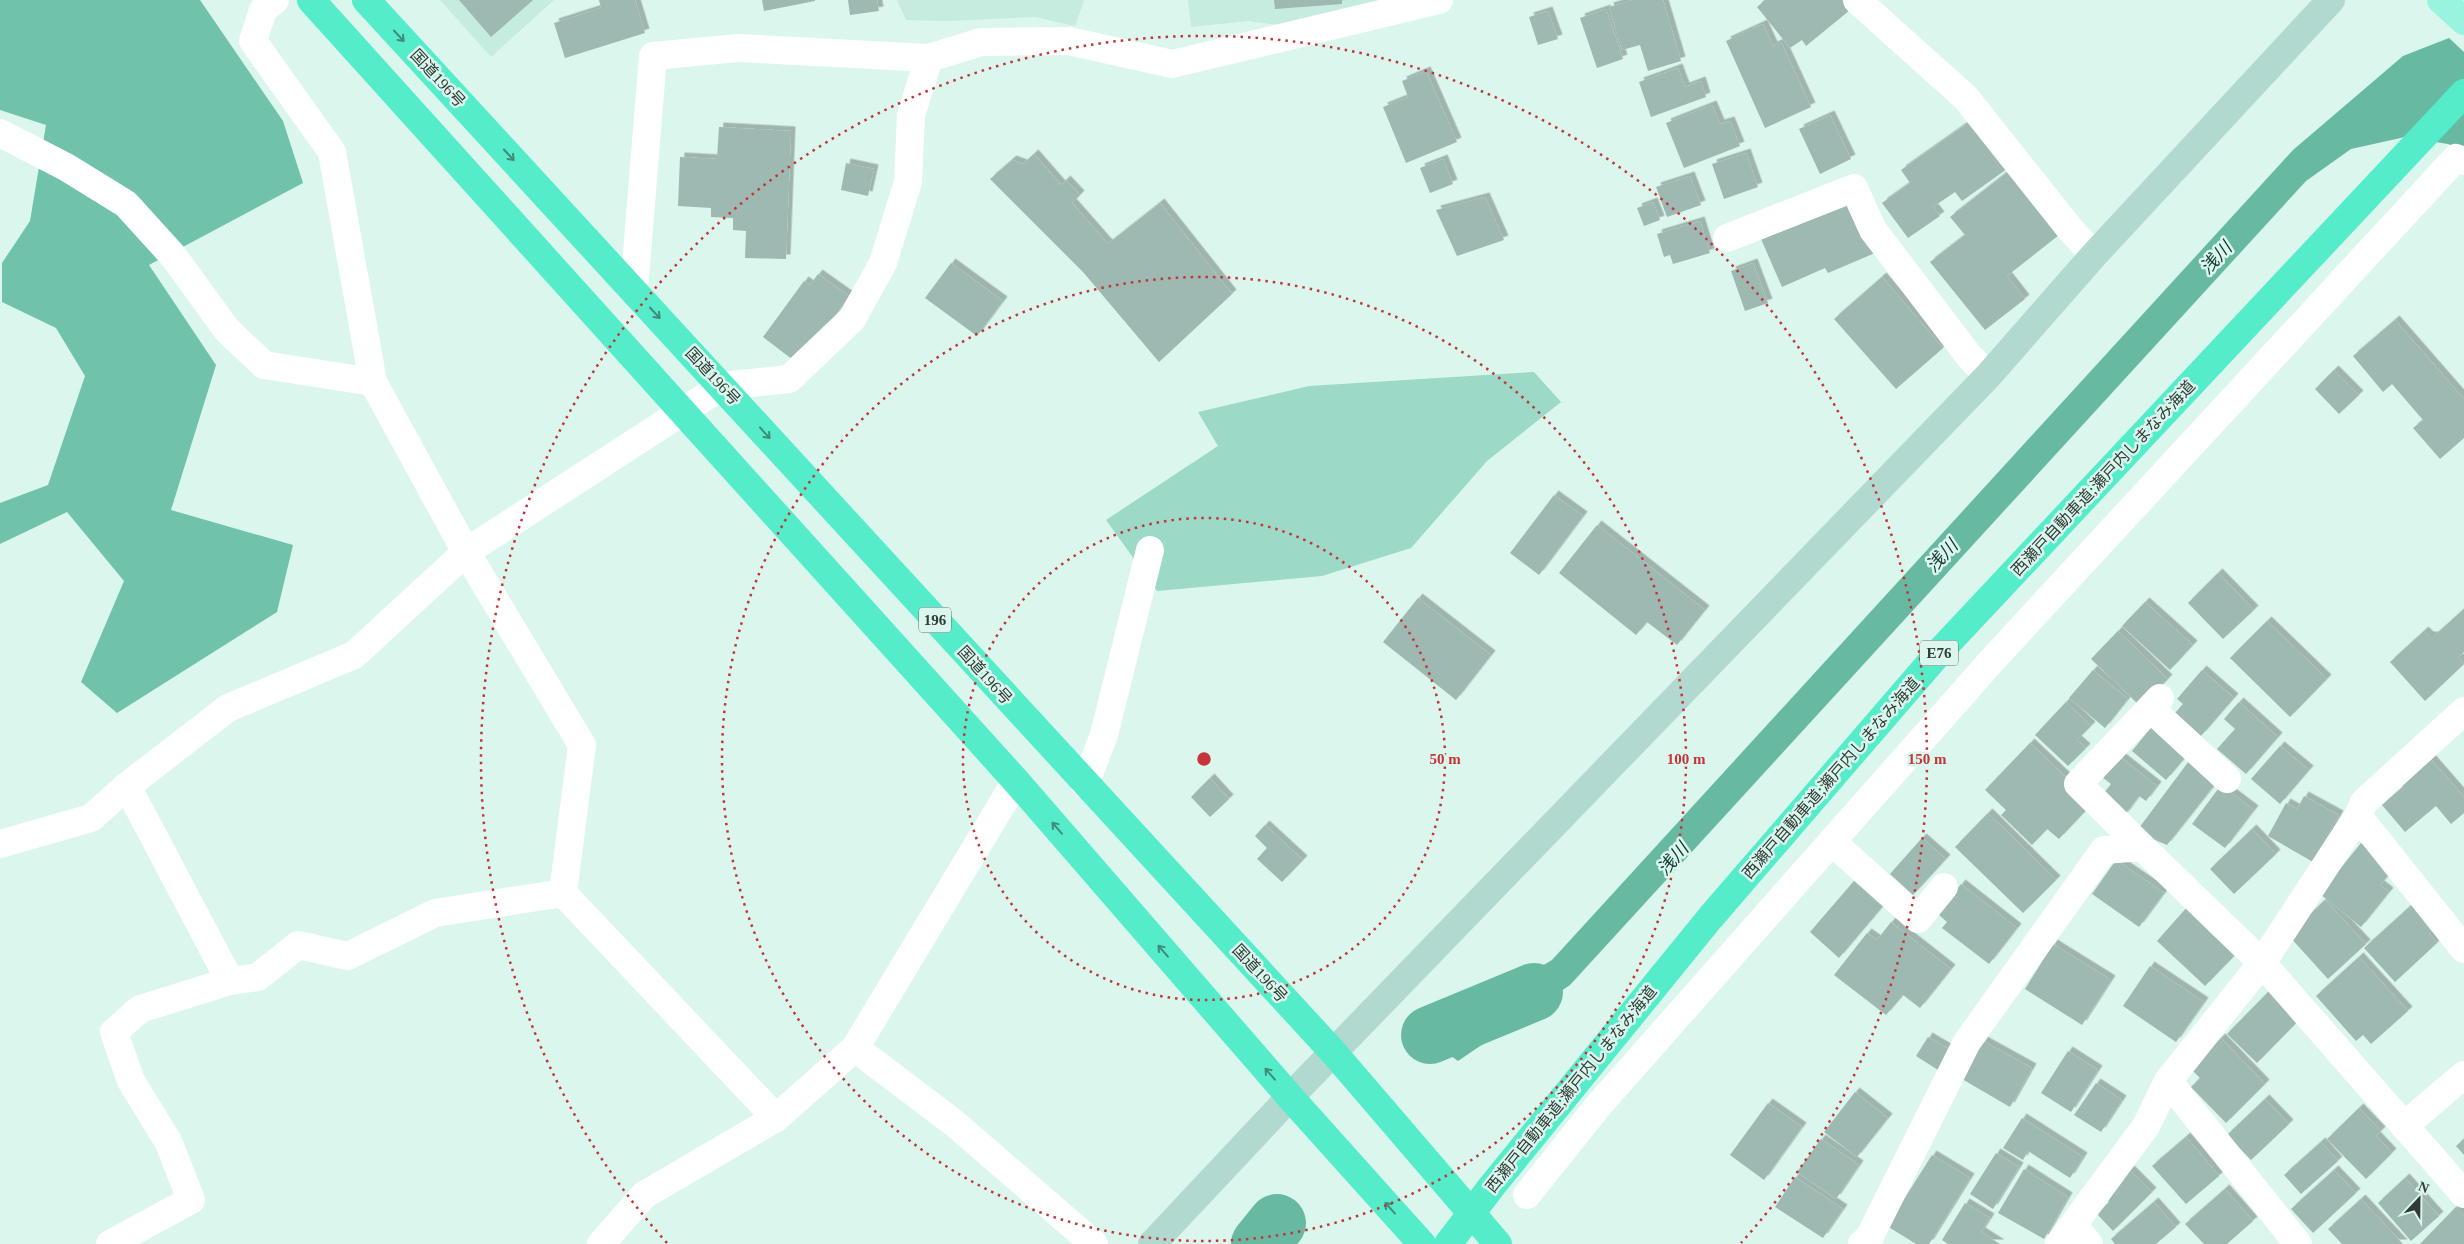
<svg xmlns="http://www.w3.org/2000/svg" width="2464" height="1244" font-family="'Times New Roman','Noto Sans JP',serif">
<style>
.built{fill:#c6ebdf}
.green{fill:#9cd9c7}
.forest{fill:#70c2ab}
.water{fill:#67b9a2}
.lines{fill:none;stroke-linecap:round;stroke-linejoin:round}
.river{stroke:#67b9a2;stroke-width:58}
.building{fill:#9eb9b1;filter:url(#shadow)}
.street{stroke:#fff;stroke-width:28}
.secondary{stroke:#b2d9cf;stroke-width:28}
.primary{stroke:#99f4df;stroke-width:28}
.highway{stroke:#55edc9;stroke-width:28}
.oneway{stroke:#418b79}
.ring{fill:none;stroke:#c43438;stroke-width:2.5;stroke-dasharray:2.5 5}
.labels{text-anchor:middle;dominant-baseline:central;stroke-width:5;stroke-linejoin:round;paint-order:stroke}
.shield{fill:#daf6ed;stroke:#63736e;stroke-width:1}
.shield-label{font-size:15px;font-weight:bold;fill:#303b37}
.street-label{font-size:16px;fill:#303b37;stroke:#daf6ed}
.water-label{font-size:18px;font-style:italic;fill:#12382f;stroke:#daf6ed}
.centre{fill:#c43438;stroke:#daf6ed;stroke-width:2.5}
.ring-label{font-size:15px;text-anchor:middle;font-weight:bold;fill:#c43438;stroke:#daf6ed;stroke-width:5;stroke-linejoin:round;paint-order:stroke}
</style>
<defs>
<filter id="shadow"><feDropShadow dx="4.5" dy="-4.5" stdDeviation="0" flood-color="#0004"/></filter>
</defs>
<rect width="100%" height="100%" fill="#daf6ed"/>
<g class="built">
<path d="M 440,0 L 554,0 L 491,57 Z"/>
<path d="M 897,0 L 1084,0 L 1075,26 L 1035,17 L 946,21 L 906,20 Z"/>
<path d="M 1188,0 L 1393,0 L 1280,25 L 1248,21 L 1191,27 Z"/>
</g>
<path class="green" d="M 1534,372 L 1561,402 L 1487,461 L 1411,548 L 1322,576 L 1157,591 L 1106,520 L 1218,446 L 1198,412 L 1309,386 Z"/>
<path class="forest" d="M 0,0 L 200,0 L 283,121 L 303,183 L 149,265 L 216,365 L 171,510 L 293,545 L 277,612 L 117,713 L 81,682 L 124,581 L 67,512 L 0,544 L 0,503 L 48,485 L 85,376 L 56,328 L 2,302 L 2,263 L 30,221 L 46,125 L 0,110 Z"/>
<path class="water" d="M 2449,38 L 2464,52 L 2464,150 L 2448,144 L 2405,137 L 2351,149 L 2306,181 L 1570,985 L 1458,1061 L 1443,1050 L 1478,1000 L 1505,988 L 1552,960 L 2293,150 L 2403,56 Z"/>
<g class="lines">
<g class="river">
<path d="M 1430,1035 L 1534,992"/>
<path d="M 1260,1244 L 1277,1223"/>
</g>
</g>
<g class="building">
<path d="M 459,0 L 533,0 L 491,37 Z"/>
<path d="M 599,0 L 635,0 L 645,33 L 565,58 L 554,23 L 601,8 Z"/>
<path d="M 762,0 L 815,0 L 815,1 L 764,11 Z"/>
<path d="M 848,0 L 877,0 L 879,11 L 850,15 Z"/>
<path d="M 1274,0 L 1342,0 L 1342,4 L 1275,9 Z"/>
<path d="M 1633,0 L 1663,0 L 1681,61 L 1648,71 L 1640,45 L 1622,50 L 1609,7 Z"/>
<path d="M 1765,0 L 1842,0 L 1850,10 L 1806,46 L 1802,40 L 1790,48 L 1757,7 Z"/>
<path d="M 1606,9 L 1623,59 L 1597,68 L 1580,18 Z"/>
<path d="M 1548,11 L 1558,39 L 1538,45 L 1529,17 Z"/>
<path d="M 1763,24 L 1773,46 L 1781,42 L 1811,107 L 1765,128 L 1726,41 Z"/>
<path d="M 1678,68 L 1685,87 L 1701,81 L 1706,97 L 1651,117 L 1639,82 Z"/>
<path d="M 1426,71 L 1457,142 L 1406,163 L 1383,107 L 1408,97 L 1402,81 Z"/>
<path d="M 1712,105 L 1720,124 L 1730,121 L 1740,146 L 1684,168 L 1666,123 Z"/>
<path d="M 1830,115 L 1851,159 L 1820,174 L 1799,129 Z"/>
<path d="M 1972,120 L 2007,169 L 1962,201 L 1955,192 L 1933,207 L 1940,216 L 1908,238 L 1882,203 L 1910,183 L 1901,170 Z"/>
<path d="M 719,127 L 791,131 L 786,259 L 745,258 L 746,231 L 733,230 L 733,218 L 711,217 L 711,208 L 678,206 L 680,157 L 717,159 Z"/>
<path d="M 1746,153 L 1758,187 L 1724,199 L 1712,164 Z"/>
<path d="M 1034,154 L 1061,185 L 1066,180 L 1080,195 L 1072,203 L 1108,244 L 1160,203 L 1232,294 L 1159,362 L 1083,272 L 990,179 L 1012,160 L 1023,164 Z"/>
<path d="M 1443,159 L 1453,184 L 1430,193 L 1420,168 Z"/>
<path d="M 846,163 L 874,169 L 868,196 L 841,190 Z"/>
<path d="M 2014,167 L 2064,231 L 2007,276 L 2025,299 L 1985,330 L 1930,262 L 1965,235 L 1950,217 Z"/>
<path d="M 1690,176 L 1701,205 L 1667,217 L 1656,187 Z"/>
<path d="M 1485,197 L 1504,240 L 1457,256 L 1436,210 Z"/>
<path d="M 1851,199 L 1875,253 L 1828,273 L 1825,268 L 1782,287 L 1761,239 Z"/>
<path d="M 1653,202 L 1660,220 L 1644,226 L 1637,208 Z"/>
<path d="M 1700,221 L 1710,253 L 1673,264 L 1670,255 L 1664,257 L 1657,234 Z"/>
<path d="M 951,263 L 1003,301 L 977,336 L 925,298 Z"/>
<path d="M 1753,263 L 1768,303 L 1745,311 L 1731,271 Z"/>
<path d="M 818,274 L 849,296 L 809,352 L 802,347 L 793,360 L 763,337 L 804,281 L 810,285 Z"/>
<path d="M 1882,277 L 1943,348 L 1896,389 L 1834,319 Z"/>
<path d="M 2395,320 L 2464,399 L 2464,438 L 2440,459 L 2413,428 L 2423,420 L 2392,384 L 2383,392 L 2353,356 Z"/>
<path d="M 2334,370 L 2359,395 L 2339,414 L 2315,389 Z"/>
<path d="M 1554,495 L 1583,516 L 1539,575 L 1510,553 Z"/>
<path d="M 1597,525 L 1705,610 L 1677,645 L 1647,622 L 1636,635 L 1559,573 Z"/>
<path d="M 2218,573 L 2254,610 L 2223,639 L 2188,603 Z"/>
<path d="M 1418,598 L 1491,655 L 1456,700 L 1383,642 Z"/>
<path d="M 2145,602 L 2193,645 L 2170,670 L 2122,626 Z"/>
<path d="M 2464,609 L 2464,652 L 2458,657 L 2464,664 L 2425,701 L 2390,662 L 2424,631 L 2429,636 L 2434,636 Z"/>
<path d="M 2267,621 L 2327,679 L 2290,717 L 2230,658 Z"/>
<path d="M 2118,631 L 2168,679 L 2141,707 L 2091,659 Z"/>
<path d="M 2093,670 L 2128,699 L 2105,728 L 2069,698 Z"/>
<path d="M 2202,670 L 2234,698 L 2201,736 L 2175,713 L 2183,704 L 2177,699 Z"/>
<path d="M 2066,702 L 2091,726 L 2077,740 L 2086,748 L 2068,766 L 2035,735 Z"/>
<path d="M 2239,702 L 2278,737 L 2246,774 L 2217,749 L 2235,729 L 2224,719 Z"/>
<path d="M 2154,724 L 2189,753 L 2166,780 L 2132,751 Z"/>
<path d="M 2030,743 L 2093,803 L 2059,839 L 2047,829 L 2032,845 L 2001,815 L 2006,810 L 1985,790 Z"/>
<path d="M 2280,746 L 2309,770 L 2280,804 L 2251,779 Z"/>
<path d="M 2119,756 L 2157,786 L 2146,801 L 2139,796 L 2124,816 L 2100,798 L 2111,784 L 2102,777 Z"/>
<path d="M 2192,757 L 2220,778 L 2167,845 L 2136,832 Z"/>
<path d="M 2429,757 L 2464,797 L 2464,813 L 2451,824 L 2436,806 L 2405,832 L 2382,805 L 2403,787 L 2399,782 Z"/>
<path d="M 1210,778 L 1229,799 L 1210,817 L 1191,797 Z"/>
<path d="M 2221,785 L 2254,810 L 2225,848 L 2192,824 Z"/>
<path d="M 2304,796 L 2339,815 L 2313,862 L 2268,836 L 2286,803 L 2297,809 Z"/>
<path d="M 1988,813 L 2056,880 L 2023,913 L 1955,847 Z"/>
<path d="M 1265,825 L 1303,860 L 1282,882 L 1257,859 L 1267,848 L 1255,836 Z"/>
<path d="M 2252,829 L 2276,854 L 2234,894 L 2210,869 Z"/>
<path d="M 1922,838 L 1946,859 L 1913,895 L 1890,874 Z"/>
<path d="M 2361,843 L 2393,870 L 2380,885 L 2389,892 L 2361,927 L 2320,894 Z"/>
<path d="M 2116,860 L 2164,893 L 2139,927 L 2092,894 Z"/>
<path d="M 1854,881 L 1883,906 L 1839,958 L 1810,932 Z"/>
<path d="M 1961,884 L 2017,928 L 1989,964 L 1942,928 L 1947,922 L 1938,914 Z"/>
<path d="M 2325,900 L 2366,944 L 2328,979 L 2288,935 Z"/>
<path d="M 2416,901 L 2438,925 L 2429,934 L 2437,943 L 2395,982 L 2364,948 Z"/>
<path d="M 2189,905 L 2239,951 L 2205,986 L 2157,941 Z"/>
<path d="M 1891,922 L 1951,969 L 1920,1008 L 1903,995 L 1886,1015 L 1834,975 L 1867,933 L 1877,940 Z"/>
<path d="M 2053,944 L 2111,980 L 2082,1025 L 2025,989 Z"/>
<path d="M 2359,957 L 2408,1011 L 2371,1044 L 2363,1035 L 2356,1041 L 2316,996 Z"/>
<path d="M 2150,966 L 2204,1002 L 2176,1042 L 2123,1006 Z"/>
<path d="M 2270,990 L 2300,1019 L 2257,1063 L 2227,1034 Z"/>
<path d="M 1928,1037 L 1950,1050 L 1938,1070 L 1916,1056 Z"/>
<path d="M 2221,1038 L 2265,1084 L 2226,1123 L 2191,1087 L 2200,1078 L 2190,1068 Z"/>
<path d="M 1983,1041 L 2032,1068 L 2010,1107 L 1962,1079 Z"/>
<path d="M 2068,1051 L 2098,1070 L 2071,1112 L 2041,1093 Z"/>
<path d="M 2096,1083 L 2122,1100 L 2101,1132 L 2074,1115 Z"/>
<path d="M 1855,1092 L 1888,1118 L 1857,1157 L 1824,1132 Z"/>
<path d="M 2265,1099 L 2289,1124 L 2251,1160 L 2227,1135 Z"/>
<path d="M 1768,1103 L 1802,1127 L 1764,1180 L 1730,1155 Z"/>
<path d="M 2359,1108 L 2381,1131 L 2376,1136 L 2392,1153 L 2366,1179 L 2327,1139 Z"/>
<path d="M 2022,1118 L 2083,1157 L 2070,1178 L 2028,1151 L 2023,1160 L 2003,1148 Z"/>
<path d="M 2186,1137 L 2219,1176 L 2186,1204 L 2152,1166 Z"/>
<path d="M 1821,1139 L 1859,1165 L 1836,1199 L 1797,1172 Z"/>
<path d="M 2464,1139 L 2464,1155 L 2456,1146 Z"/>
<path d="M 2321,1142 L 2338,1161 L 2301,1194 L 2284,1175 Z"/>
<path d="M 1996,1153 L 2019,1167 L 1993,1209 L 1970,1194 Z"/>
<path d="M 1932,1155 L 1970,1178 L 1929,1244 L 1916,1244 L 1887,1226 Z"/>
<path d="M 2024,1169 L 2068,1197 L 2044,1239 L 1998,1213 Z"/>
<path d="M 2130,1170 L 2152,1192 L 2113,1231 L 2097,1214 L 2109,1202 L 2104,1196 Z"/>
<path d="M 2334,1170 L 2356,1193 L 2313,1233 L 2291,1209 Z"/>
<path d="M 1795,1177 L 1843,1209 L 1823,1238 L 1775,1207 Z"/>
<path d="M 2405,1178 L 2439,1216 L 2411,1241 L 2378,1203 Z"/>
<path d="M 2225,1189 L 2253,1221 L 2227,1244 L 2204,1244 L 2185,1224 Z"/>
<path d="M 2361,1199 L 2403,1244 L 2342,1244 L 2328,1229 Z"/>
<path d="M 2154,1202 L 2176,1227 L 2156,1244 L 2115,1244 L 2111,1239 Z"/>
<path d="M 1965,1203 L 1990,1218 L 1981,1232 L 2000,1244 L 1948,1244 L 1942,1240 Z"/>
<path d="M 2456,1207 L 2464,1215 L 2464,1244 L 2420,1244 Z"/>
</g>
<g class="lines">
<g class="street">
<path d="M 275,0 L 263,10 L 253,41 L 332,152 L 373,382"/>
<path d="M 1857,0 L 1966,98 L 2070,229 L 2094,255"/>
<path d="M 0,133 L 66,167 L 126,204 L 174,257 L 227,330 L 264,365 L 373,382 L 466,552 L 582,745 L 563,893"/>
<path d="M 1727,238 L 1854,188 L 1873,230 L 1969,356 L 1988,376"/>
<path d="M 634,290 L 653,56 L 738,48 L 929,58"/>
<path d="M 2151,709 L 2227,779"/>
<path d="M 1085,784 L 1104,735 L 1150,550"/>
<path d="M 127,786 L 230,981 L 258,977 L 298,945 L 348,956 L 435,913 L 563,893"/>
<path d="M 2358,816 L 2464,949"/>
<path d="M 1832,842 L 1918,919 L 1944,887"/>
<path d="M 0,844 L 91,818 L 127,786 L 228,708 L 354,655 L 466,552 L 722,386 L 789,379 L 852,319 L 883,263 L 908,182 L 911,115 L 929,58 L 981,42 L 1069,41 L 1172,64 L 1439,0"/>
<path d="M 2142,847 L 2078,784 L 2160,698"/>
<path d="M 563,893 L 776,1118"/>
<path d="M 855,1048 L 1016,781"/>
<path d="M 2168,1081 L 2298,1244"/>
<path d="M 2404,1126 L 2464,1075"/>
<path d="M 1527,1195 L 1598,1106 L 1995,657 L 2456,158 L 2464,161"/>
<path d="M 2074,1226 L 2089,1244"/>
<path d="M 110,1244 L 191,1200 L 169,1143 L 131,1081 L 114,1032 L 140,1009 L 230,981"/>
<path d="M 601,1244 L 644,1195 L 776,1118 L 855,1048 L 954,1123 L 1094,1244"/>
<path d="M 1862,1244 L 1869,1238 L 1967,1042 L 2104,850 L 2142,847 L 2262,963 L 2464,1194"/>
<path d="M 2059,1244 L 2146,1126 L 2168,1081 L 2262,963 L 2358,816 L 2364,802 L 2464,711"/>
</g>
<path class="secondary" d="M 1152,1244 L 1290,1097 L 1988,376 L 2094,255 L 2331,0"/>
<path class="primary" d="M 2441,0 L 2464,21"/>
<g class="highway">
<path d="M 311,0 L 1016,781 L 1290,1097 L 1422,1244"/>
<path d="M 366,0 L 1334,1053 L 1498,1244"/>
<path d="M 1448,1244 L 1492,1186 L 1710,918 L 1943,648 L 2464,93"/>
</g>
</g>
<defs><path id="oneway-shaft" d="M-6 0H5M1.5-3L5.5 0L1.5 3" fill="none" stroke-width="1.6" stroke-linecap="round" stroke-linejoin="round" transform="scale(1.25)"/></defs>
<g class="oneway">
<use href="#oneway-shaft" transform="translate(399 36) rotate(47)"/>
<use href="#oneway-shaft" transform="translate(509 155) rotate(47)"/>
<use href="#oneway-shaft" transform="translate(655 313) rotate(47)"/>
<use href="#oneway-shaft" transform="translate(765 433) rotate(48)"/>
<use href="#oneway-shaft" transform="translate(1057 828) rotate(-131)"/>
<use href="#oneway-shaft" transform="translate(1163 951) rotate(-131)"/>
<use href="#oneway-shaft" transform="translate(1270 1074) rotate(-131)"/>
<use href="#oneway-shaft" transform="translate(1390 1208) rotate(-132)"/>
</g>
<g class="ring">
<circle cx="1204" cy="759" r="241"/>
<circle cx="1204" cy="759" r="482"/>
<path d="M667 1243A723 723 0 1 1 1741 1243"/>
</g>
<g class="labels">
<g class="shield">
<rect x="919" y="607.5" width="32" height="25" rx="4"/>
<rect x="1920" y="640.5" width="38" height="25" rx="4"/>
</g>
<g class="shield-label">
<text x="935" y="620">196</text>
<text x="1939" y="653">E76</text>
</g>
<g class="street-label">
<text transform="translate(438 78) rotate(47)">国道196号</text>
<text transform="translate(713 376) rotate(47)">国道196号</text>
<text transform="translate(2103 478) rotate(-47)">西瀬戸自動車道;瀬戸内しまなみ海道</text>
<text transform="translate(985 675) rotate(48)">国道196号</text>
<text transform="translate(1831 778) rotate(-49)">西瀬戸自動車道;瀬戸内しまなみ海道</text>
<text transform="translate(1260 973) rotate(47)">国道196号</text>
<text transform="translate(1571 1089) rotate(-51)">西瀬戸自動車道;瀬戸内しまなみ海道</text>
</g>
<g class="water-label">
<text transform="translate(2216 258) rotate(-47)">浅川</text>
<text transform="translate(1942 556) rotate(-47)">浅川</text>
<text transform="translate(1673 859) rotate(-49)">浅川</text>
</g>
</g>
<circle cx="1204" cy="759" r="8" class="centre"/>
<g class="ring-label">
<text x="1445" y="764">50 m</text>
<text x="1686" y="764">100 m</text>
<text x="1927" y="764">150 m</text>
</g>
<g transform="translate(2419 1199) rotate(22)" stroke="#daf6ed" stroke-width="4" paint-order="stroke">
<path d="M0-4L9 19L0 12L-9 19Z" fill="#303b37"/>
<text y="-8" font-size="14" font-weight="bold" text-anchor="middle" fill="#303b37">N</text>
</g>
</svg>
